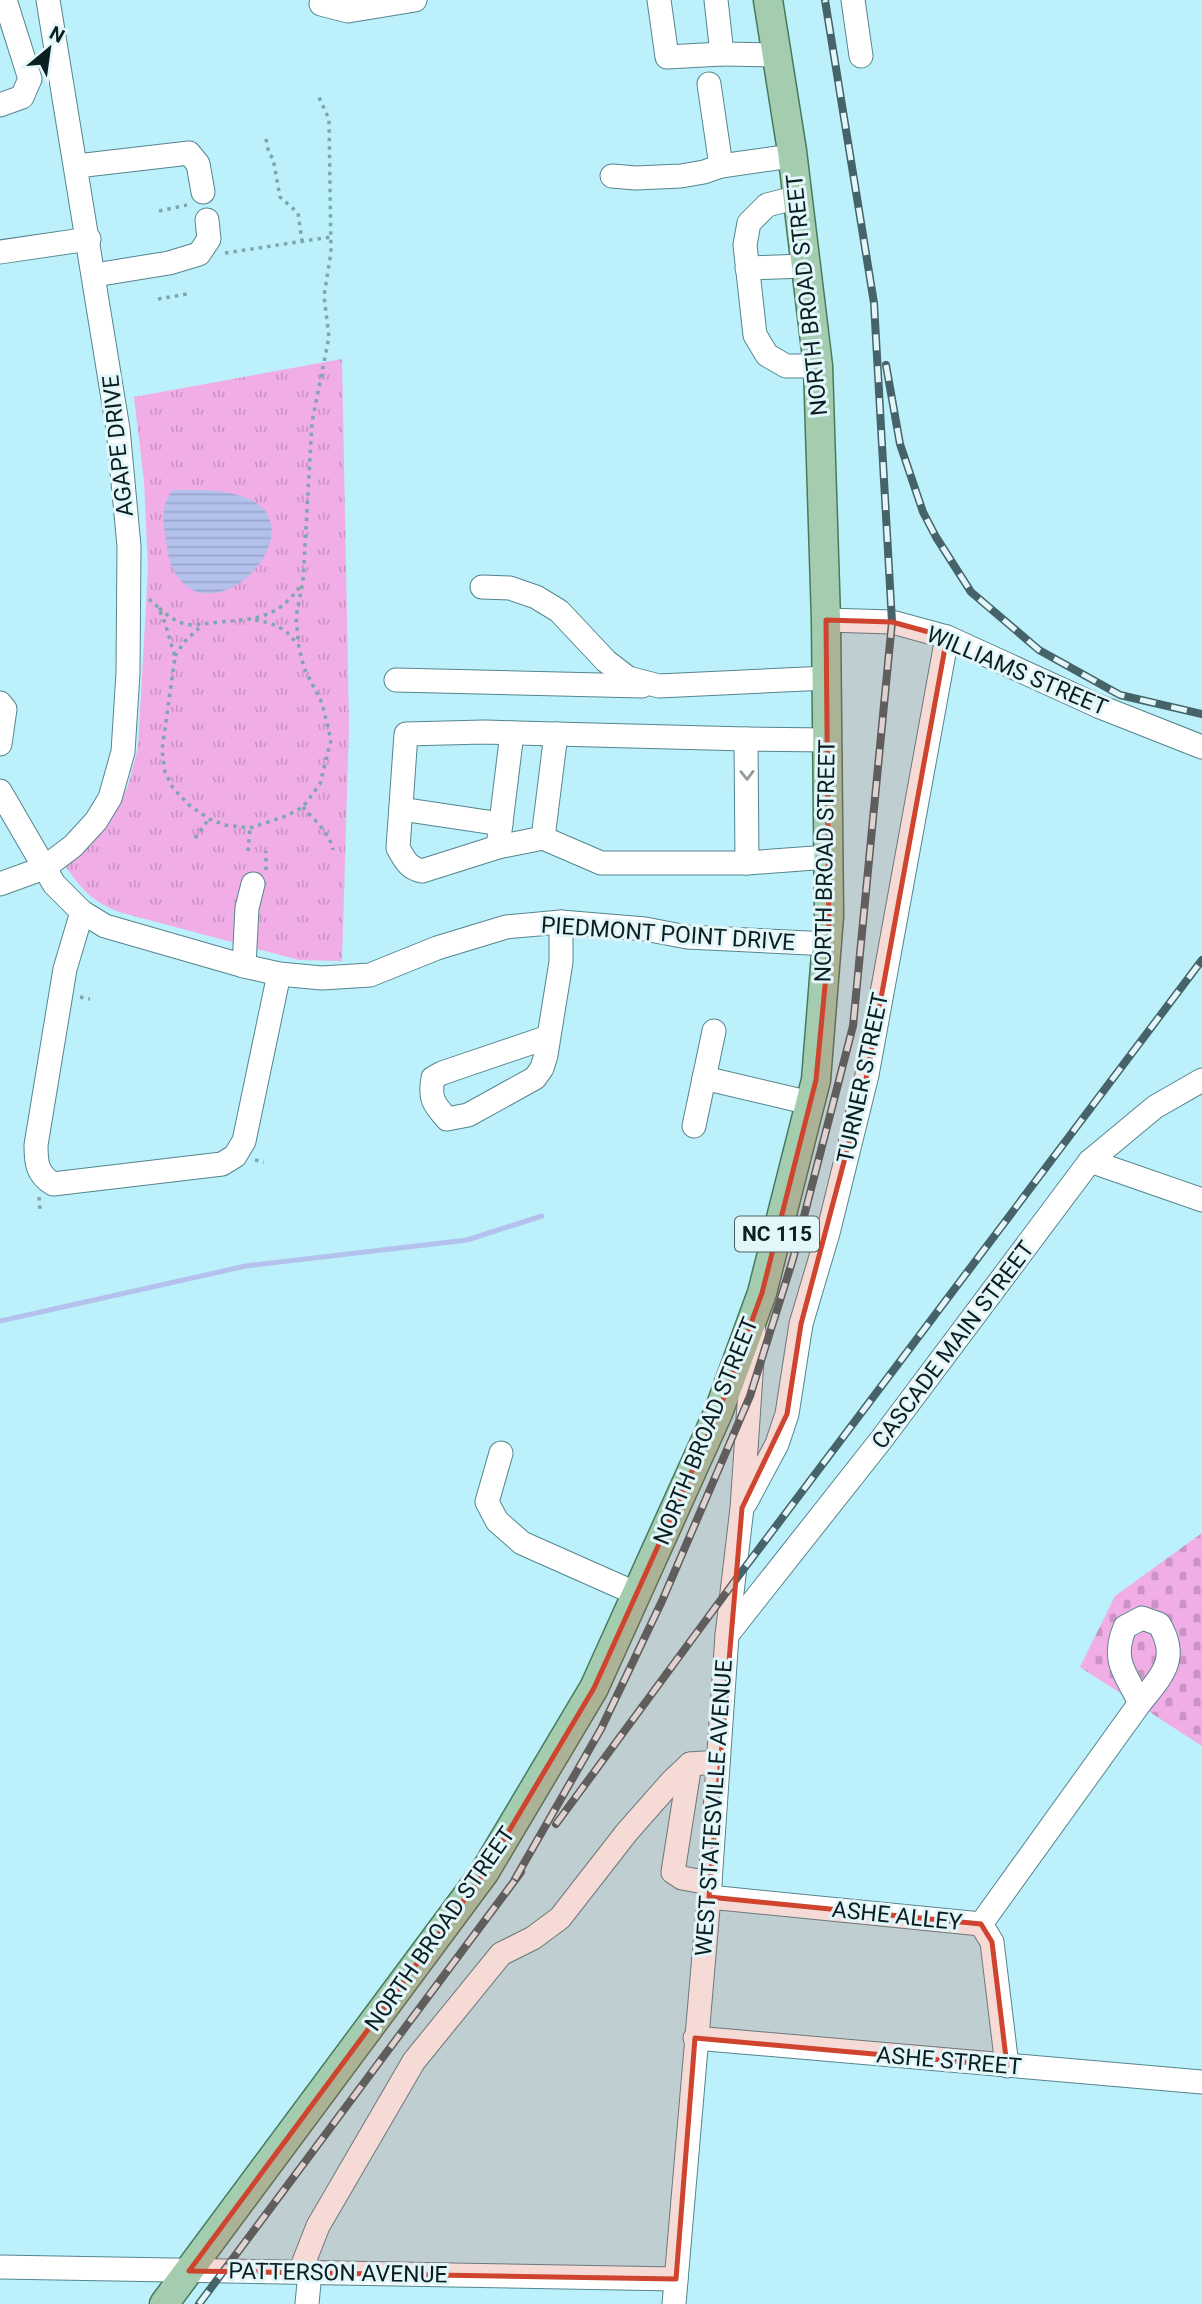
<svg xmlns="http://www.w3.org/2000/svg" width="1202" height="2304" font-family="Roboto,sans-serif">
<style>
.cemetery{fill:url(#cemetery-stones)}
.park{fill:url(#park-tufts)}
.water{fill:url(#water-rules)}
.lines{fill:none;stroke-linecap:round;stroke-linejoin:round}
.stream{stroke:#b4c1ed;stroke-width:5}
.minor-casing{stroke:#55858f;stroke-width:25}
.major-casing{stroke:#477a5c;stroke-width:31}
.path{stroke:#7da6ae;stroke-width:3.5;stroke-dasharray:3.5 5;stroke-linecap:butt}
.minor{stroke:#fff;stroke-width:23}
.major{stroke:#a4cdaf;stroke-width:28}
.rail-casing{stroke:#456369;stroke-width:8}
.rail{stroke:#e3f7fb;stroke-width:5;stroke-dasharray:16;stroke-linecap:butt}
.oneway{stroke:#919a9c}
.marked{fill:#cf442e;fill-opacity:0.2;stroke:#cf442e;stroke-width:5;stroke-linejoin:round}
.labels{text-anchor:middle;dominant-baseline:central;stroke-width:6;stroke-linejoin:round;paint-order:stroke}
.shield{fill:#e3f7fb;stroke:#4c6064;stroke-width:2}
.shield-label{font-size:21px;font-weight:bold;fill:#0b1f23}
.street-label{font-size:23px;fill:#0b1f23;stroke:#e3f7fb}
</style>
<defs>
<pattern id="cemetery-stones" width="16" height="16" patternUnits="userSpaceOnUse" patternTransform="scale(1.75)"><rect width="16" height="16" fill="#f0ade6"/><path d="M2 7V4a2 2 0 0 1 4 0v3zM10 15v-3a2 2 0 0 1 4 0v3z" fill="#cc94c5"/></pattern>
<pattern id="park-tufts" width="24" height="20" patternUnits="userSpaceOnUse" patternTransform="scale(1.75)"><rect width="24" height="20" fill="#f0ade6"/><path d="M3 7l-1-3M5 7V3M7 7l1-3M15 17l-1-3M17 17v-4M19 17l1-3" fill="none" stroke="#cc94c5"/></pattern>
<pattern id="water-rules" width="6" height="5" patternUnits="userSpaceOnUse" patternTransform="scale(1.75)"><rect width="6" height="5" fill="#b4c1ed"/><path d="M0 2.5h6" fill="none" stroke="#99a5cb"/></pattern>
</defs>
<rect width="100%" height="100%" fill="#bcf0fa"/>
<path class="cemetery" d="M 1202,1533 L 1202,1746 L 1080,1667 L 1115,1596 Z"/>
<path class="park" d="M 342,359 L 349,725 L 342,961 L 299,960 L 119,912 C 92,901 83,891 66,867 L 91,845 L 113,816 L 128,786 L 138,748 L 148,569 L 144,481 L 134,397 Z"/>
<path class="water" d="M 173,490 C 199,490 229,488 253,501 C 308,531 228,623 184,584 C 175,575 169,564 168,552 C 165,530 157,508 173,490 Z"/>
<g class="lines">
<path class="stream" d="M 0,1321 L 246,1266 L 467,1240 L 542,1216"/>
<defs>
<g id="minor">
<path d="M 659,0 L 667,57 L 722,54 L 716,0"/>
<path d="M 853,0 L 861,56"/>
<path d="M 321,4 L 348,11 L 415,0"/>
<path d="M 722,54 L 776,55"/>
<path d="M 709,84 L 721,166"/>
<path d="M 0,105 L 22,97 L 30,79 L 5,0"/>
<path d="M 77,166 L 189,153 L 198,164 L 203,192"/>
<path d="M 612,176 L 636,178 L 681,176 L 704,172 L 721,166 L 792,156"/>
<path d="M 798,197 L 767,205 L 749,223 L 745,245 L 755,335 L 767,355 L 786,366 L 818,366"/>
<path d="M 0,252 L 89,239"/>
<path d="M 747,268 L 806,266"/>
<path d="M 95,275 L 169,263 L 199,254 L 209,239 L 207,220"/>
<path d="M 482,587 L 510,588 L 536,597 L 559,611 L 606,661 L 628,678 L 659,686 L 827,678"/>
<path d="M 826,620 L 892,622 L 947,637 L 1098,706 L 1202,747"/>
<path d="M 396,680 L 642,686"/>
<path d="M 0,703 L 5,709 L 0,744"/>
<path d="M 746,739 L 484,732 L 406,734 L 398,848 C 405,860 408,868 422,871 L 498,847 L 543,838 L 601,863 L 747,863 L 828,857"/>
<path d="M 0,791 L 54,884 L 82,912 L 105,926 L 244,966 L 279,974 L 322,978 L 370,975 L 437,948 L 506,927 L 561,922 L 645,929 L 687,937 L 829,944"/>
<path d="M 401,809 L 501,824"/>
<path d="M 543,838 L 556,734"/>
<path d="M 498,847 L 512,733"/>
<path d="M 747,863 L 746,739 L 827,740"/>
<path d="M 0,884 L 44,868 L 73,846 L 96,821 L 110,798 L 123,752 L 128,673 L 129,546 L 118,429 L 48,0"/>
<path d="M 82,912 L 65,969 L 36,1145 C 36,1163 37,1174 53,1184 L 222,1164 L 235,1156 L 244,1141 L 279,974"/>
<path d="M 244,966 L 247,908 L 253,884"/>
<path d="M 548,1037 L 442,1073 L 433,1078 C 429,1099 434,1104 447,1119 L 468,1115 L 535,1078 L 542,1068 L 546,1055 L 561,962 L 561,922"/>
<path d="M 704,1078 L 810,1103"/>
<path d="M 694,1126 L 714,1031"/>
<path d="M 1090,1161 L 1202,1200"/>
<path d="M 501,1453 L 487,1502 L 497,1521 L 522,1543 L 637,1594"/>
<path d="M 746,1502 L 777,1444 L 787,1414 L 801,1324 L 828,1233 L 867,1075 L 947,637"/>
<path d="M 1142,1618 L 1159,1624 C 1180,1659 1162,1675 1140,1703 C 1125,1672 1111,1661 1125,1627 Z"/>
<path d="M 727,1635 L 881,1440 L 1090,1161 L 1155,1107 L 1202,1080"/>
<path d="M 690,1764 L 673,1872 L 682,1878 L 710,1883"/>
<path d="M 709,1897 L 981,1924 L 992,1942 L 1007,2066"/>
<path d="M 981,1924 L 1140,1703"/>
<path d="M 695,2038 L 1202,2082"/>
<path d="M 0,2267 L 676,2279"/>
<path d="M 300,2272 L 318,2226 L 414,2061 L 501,1954 L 533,1938 L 560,1918 L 627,1832 L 672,1781 L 690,1764 L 718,1762"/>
<path d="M 307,2304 L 310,2272"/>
<path d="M 674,2304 L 709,1897 L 727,1635 L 742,1508 L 754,1331"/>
</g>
<path id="major" d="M 164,2304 L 484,1873 L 594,1688 L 718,1413 L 762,1293 L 816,1080 L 829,916 L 826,620 L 818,366 L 792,151 L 768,0"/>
</defs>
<use href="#minor" class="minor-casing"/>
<use href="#major" class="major-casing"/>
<g class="path">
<path d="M 266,139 L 269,154 L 273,158 L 280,197 L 298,213 L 302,241"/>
<path d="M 159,211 L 187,205"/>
<path d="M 225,253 L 331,237"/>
<path d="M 158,299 L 187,294"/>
<path d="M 149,599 L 158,607 L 165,623 L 175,657 L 162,750 L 165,772 L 173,788 L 189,805 L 209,819 L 225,825 L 250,828 L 286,816 L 303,807 L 320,784 L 331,740 L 322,703 L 304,668 L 299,648 L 296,617 L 303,581 L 312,422 L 329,337 L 324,296 L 331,252 L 329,119 L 317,93"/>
<path d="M 159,608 C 184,630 190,625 220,622 C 257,619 278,618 301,585"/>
<path d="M 255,620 C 274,623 287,628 297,645"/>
<path d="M 175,656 L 184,642 L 199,628"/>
<path d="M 303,807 C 314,820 330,833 333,850"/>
<path d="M 195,838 L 209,819"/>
<path d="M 248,851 L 250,828"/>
<path d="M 266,870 L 266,851"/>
<path d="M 80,997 L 90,999"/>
<path d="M 255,1160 L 264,1162"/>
<path d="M 39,1197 L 40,1209"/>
</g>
<use href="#minor" class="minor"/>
<use href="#major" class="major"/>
<defs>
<g id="rail">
<path d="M 886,365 L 900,444 L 923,512 L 936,537 L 971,592 L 1039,650 L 1120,695 L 1202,714"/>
<path d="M 556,1824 L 734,1582 L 1202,960"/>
<path d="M 515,1879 L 601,1729 L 662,1601 L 750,1396 L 793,1259 L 853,1026 L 892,622 L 874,303 L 825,0"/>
<path d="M 199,2304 L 521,1872"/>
</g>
</defs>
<use href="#rail" class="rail-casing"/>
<use href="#rail" class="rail"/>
</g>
<defs><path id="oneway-chevron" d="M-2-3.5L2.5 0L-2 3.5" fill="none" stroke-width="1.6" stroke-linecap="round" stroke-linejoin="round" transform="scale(1.75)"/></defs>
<use class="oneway" href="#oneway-chevron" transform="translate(747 775) rotate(89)"/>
<path class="marked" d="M 826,620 L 892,622 L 947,637 L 867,1075 L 801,1324 L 787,1414 L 742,1508 L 709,1897 L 981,1924 L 992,1942 L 1007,2066 L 695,2038 L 676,2279 L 189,2271 L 484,1873 L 594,1688 L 718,1413 L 762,1293 L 816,1080 L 829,944 Z"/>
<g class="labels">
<rect class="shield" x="735" y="1216.5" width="84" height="35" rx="5"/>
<g class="shield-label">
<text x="777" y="1234">NC 115</text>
</g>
<g class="street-label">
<text transform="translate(807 295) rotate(-96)">NORTH BROAD STREET</text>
<text transform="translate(118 446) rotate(-96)">AGAPE DRIVE</text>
<text transform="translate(1017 671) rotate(23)">WILLIAMS STREET</text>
<text transform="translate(825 861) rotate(-89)">NORTH BROAD STREET</text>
<text transform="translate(668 934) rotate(4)">PIEDMONT POINT DRIVE</text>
<text transform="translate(863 1078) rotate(-78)">TURNER STREET</text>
<text transform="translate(953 1345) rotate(-53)">CASCADE MAIN STREET</text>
<text transform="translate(706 1431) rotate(-68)">NORTH BROAD STREET</text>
<text transform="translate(714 1808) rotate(-86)">WEST STATESVILLE AVENUE</text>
<text transform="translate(897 1916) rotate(6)">ASHE ALLEY</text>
<text transform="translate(440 1929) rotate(-55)">NORTH BROAD STREET</text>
<text transform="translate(949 2061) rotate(5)">ASHE STREET</text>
<text transform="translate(338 2273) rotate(1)">PATTERSON AVENUE</text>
</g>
</g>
<g transform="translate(49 49) rotate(29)" stroke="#e3f7fb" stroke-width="5" paint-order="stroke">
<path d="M0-5L12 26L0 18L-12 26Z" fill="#0b1f23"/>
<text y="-10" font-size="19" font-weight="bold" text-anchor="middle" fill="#0b1f23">N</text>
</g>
</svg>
